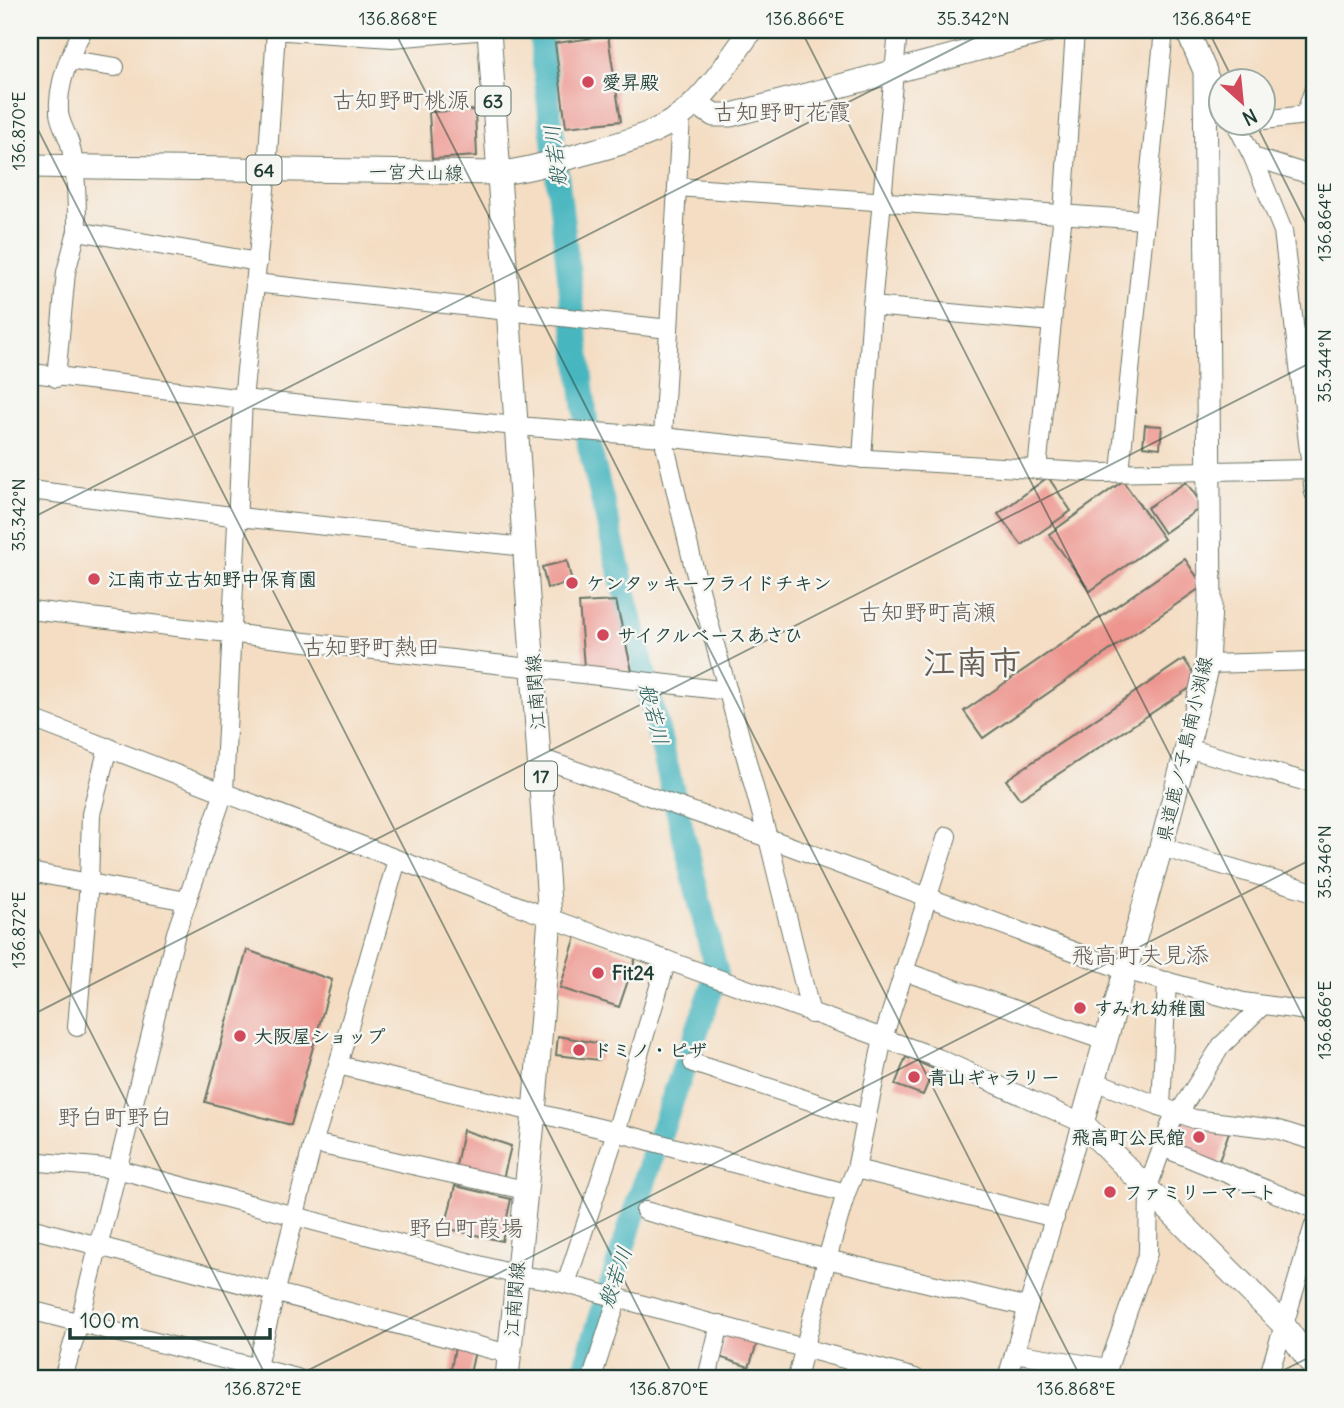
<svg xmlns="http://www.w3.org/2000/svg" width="1344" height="1408" font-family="Delius,'Klee One',sans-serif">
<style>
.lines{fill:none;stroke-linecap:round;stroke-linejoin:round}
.river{stroke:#47b6bf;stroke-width:24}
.building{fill:#ed958e}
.minor-casing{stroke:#6a7566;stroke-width:20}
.major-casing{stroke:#6a7566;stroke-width:25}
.minor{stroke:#fff;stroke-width:18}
.major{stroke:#fff;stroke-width:23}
.ticks{fill:none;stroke:#1f3d34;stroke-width:2;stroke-opacity:0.45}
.poi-dot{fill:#d1495b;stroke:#f6f6f2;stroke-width:2.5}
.labels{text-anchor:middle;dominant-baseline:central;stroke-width:5;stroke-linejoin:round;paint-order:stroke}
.shield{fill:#f6f6f2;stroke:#60746d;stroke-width:2}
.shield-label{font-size:18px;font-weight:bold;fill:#1f3d34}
.poi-label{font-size:19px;font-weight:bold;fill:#1f3d34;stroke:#f6f6f2;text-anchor:start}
.street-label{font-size:19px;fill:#1f3d34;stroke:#f6f6f2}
.water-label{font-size:21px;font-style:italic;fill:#2b615e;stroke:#f6f6f2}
.quarter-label{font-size:23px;fill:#675c54;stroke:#f6f6f2}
.town-label{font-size:33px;font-weight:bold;fill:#675c54;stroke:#f6f6f2}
.neatline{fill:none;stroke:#1f3d34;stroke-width:2.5}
.ticks-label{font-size:18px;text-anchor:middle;fill:#1f3d34}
</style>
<rect width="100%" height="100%" fill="#f6f6f2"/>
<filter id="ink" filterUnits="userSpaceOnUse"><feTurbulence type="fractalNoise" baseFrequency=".0143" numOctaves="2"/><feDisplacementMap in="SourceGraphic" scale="14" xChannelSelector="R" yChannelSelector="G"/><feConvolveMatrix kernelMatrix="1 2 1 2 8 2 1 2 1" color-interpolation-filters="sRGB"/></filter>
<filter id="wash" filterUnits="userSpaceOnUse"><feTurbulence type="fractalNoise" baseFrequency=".00686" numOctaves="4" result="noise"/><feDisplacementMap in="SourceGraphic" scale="28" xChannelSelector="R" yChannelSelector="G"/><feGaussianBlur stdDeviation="1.57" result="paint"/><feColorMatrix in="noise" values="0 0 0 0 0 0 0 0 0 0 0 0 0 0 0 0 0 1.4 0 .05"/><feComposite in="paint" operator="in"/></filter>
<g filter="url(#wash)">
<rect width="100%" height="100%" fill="#f4ddc2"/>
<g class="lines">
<path class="river" d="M 540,30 L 589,445 L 717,974 L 654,1152 L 581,1378"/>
</g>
<g id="blocks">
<g class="building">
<path d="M 608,36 L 621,121 L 566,127 L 555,43 Z"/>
<path d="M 475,110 L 477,156 L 432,159 L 429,112 Z"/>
<path d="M 1145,425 L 1162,426 L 1160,448 L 1143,446 Z"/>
<path d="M 1048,477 L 1071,511 L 1022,545 L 998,514 Z"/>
<path d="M 1123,481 L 1164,539 L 1090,591 L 1049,534 Z"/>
<path d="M 1186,482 L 1203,506 L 1164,533 L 1147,508 Z"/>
<path d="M 1185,559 L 1203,586 L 983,738 L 964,711 Z"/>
<path d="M 567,561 L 572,583 L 547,588 L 542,567 Z"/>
<path d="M 616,601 L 632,671 L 584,667 L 579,603 Z"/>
<path d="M 1184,659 L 1199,682 L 1020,799 L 1006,780 Z"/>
<path d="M 576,936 L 636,957 L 619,1007 L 560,988 Z"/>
<path d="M 247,950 L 332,980 L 291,1125 L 205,1102 Z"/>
<path d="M 558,1036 L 602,1044 L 599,1060 L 556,1055 Z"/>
<path d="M 906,1057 L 934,1069 L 923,1095 L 895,1085 Z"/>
<path d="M 1178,1119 L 1230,1129 L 1218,1164 L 1169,1145 Z"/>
<path d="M 463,1130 L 511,1146 L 502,1183 L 455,1171 Z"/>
<path d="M 455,1186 L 511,1199 L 502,1241 L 445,1228 Z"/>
<path d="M 728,1332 L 758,1341 L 749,1367 L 719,1357 Z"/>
<path d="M 455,1347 L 475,1351 L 469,1378 L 450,1374 Z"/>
</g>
</g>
</g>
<g filter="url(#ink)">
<use href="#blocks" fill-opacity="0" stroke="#6a7566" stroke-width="2"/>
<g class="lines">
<defs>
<g id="minor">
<path d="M 271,30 L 392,38 L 488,30"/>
<path d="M 69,60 L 115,67"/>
<path d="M 1205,71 L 1222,97"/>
<path d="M 681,116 L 663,437 L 693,564 L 768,838 L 811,1014"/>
<path d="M 1264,120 L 1305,115 L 1314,89"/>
<path d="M 1235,122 L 1253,157 L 1283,231 L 1314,493"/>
<path d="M 1253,157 L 1314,176"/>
<path d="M 677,187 L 1144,220"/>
<path d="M 77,231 C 77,203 77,172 70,144 C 67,134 60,123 59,113 C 57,85 70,53 83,30"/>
<path d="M 255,283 L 669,329"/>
<path d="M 872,306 L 1052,322"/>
<path d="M 32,373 L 243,399 L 516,426 L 663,437 L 868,459 L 1101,473 L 1314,469"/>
<path d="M 56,378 L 66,272 L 77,231 L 258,262"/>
<path d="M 862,459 L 872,306 L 898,30"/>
<path d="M 1037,470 L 1063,213 L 1075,30"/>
<path d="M 1120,472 L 1164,30"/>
<path d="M 30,499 L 31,490 L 239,517 L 525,547"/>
<path d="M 30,610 L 728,691"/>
<path d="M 1207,664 L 1314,661"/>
<path d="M 30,718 L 550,918 L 938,1058 L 1082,1123 L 1007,1378"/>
<path d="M 1187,748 L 1314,784"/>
<path d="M 540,758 L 768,838 L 1124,970 L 1243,1002 L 1314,1012"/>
<path d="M 1161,847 L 1314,892"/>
<path d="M 30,872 L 187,901"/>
<path d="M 903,971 L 1105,1041"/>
<path d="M 77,1027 L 89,883 L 91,814 L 108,747"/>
<path d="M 693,1063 L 866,1119"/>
<path d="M 338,1065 L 616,1132 L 846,1193"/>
<path d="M 1094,1081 L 1194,1119 L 1276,1129 L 1314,1141"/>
<path d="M 1161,1107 L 1167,981"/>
<path d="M 1178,1114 L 1221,1046 L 1263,1005"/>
<path d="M 313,1143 L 525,1190"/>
<path d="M 1162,1147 L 1314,1209"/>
<path d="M 30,1161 L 117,1169 L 517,1275 L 546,1279 L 566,1284 L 915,1378"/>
<path d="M 856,1169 L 1055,1218"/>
<path d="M 1148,1187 L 1175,1112"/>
<path d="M 645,1211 L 827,1259 L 1028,1307"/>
<path d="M 30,1228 L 509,1354"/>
<path d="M 566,1284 L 616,1132 L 667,960"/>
<path d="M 30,1310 L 297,1378"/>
<path d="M 1014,1353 L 1108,1368 L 1109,1378"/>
<path d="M 1108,1368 L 1148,1253 L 1149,1188"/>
<path d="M 63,1378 L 82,1312 L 176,933 L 224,792 L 243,399 L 267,170 L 276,30"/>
<path d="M 254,1378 L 313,1143 L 338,1065 L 397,860"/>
<path d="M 592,1378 L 618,1297"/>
<path d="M 707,1378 L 720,1324"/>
<path d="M 797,1378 L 827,1259 L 846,1193 L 856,1169 L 883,1038 L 947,836"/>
<path d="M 1268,1378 L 1314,1225"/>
</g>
<g id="major">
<path d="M 489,30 L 550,918 L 534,1112 L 507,1378"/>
<path d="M 1187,30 L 1205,71 L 1210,605 L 1207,664 L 1192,728 L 1161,847 L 1082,1123 L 1283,1324 L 1314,1367"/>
<path d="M 696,103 L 714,115 L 731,115 L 1050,30"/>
<path d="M 30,166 L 497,173 C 524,171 549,163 575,156 C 617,144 665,135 696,102 C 717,81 734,54 751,30"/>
</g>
</defs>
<use href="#minor" class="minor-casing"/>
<use href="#major" class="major-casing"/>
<use href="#minor" class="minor"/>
<use href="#major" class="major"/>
</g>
</g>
<path class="ticks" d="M 394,30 L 1081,1378M 801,30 L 1314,1038M 1208,30 L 1233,80M 30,114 L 674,1378M 1255,122 L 1314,239M 30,519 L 990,30M 30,913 L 267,1378M 30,1016 L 1314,361M 293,1378 L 1314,858M 1268,1378 L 1314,1355"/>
<g class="poi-dot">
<circle cx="588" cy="82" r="7"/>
<circle cx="94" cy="579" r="7"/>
<circle cx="572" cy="583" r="7"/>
<circle cx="603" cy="635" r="7"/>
<circle cx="598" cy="973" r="7"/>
<circle cx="1080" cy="1008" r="7"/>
<circle cx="240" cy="1036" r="7"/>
<circle cx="579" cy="1050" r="7"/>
<circle cx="914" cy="1077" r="7"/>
<circle cx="1199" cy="1137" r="7"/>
<circle cx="1110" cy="1192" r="7"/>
</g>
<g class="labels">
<g class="shield">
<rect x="475.5" y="86.5" width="35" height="29" rx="5"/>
<rect x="246.5" y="155.5" width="35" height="29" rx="5"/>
<rect x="525" y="761.5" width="32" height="29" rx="5"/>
</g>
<g class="shield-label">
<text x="493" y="101">63</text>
<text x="264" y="170">64</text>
<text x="541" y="776">17</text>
</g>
<g class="poi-label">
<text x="602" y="82">愛昇殿</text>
<text x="108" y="579">江南市立古知野中保育園</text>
<text x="586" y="583">ケンタッキーフライドチキン</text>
<text x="617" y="635">サイクルベースあさひ</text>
<text x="612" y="973">Fit24</text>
<text x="1094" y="1008">すみれ幼稚園</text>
<text x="254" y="1036">大阪屋ショップ</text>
<text x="593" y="1050">ドミノ・ピザ</text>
<text x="928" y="1077">青山ギャラリー</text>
<text x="1185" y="1137" text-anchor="end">飛高町公民館</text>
<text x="1124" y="1192">ファミリーマート</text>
</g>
<g class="street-label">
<text transform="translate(416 172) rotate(1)">一宮犬山線</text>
<text transform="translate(535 692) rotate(-94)">江南関線</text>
<text transform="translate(1184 749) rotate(-77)">県道鹿ノ子島南小渕線</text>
<text transform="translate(514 1299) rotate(-85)">江南関線</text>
</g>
<g class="water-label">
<text transform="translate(555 156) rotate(-97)">般若川</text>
<text transform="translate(654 714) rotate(76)">般若川</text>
<text transform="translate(615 1277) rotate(-71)">般若川</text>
</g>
<g class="quarter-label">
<text x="401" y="99">古知野町桃源</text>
<text x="782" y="111">古知野町花霞</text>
<text x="927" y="611">古知野町高瀬</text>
<text x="371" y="646">古知野町熱田</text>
<text x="1140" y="954">飛高町夫見添</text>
<text x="115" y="1116">野白町野白</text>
<text x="466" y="1227">野白町葭場</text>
</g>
<g class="town-label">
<text x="972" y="662">江南市</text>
</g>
</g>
<rect width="1344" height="1408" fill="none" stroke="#f6f6f2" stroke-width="77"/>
<g transform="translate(1242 102) rotate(153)"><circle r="33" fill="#f6f6f2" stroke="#a0aca6" stroke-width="2"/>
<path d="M0-5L12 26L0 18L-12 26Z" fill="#d1495b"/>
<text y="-10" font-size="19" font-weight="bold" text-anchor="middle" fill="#1f3d34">N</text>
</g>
<path d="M70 1328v10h200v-10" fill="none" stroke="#1f3d34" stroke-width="3.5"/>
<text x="80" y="1328" font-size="21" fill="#1f3d34" stroke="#f6f6f2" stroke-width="5" paint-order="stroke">100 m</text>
<rect x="38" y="38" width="1268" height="1332" class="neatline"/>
<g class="ticks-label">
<text x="398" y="25">136.868°E</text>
<text x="805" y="25">136.866°E</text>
<text x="973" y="25">35.342°N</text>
<text x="1212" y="25">136.864°E</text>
<text transform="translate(19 131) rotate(-90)" y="6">136.870°E</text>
<text transform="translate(1325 222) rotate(-90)" y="6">136.864°E</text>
<text transform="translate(1325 366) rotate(-90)" y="6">35.344°N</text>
<text transform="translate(19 515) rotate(-90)" y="6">35.342°N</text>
<text transform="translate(1325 862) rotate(-90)" y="6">35.346°N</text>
<text transform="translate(19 930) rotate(-90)" y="6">136.872°E</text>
<text transform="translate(1325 1020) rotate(-90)" y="6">136.866°E</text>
<text x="263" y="1395">136.872°E</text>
<text x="669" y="1395">136.870°E</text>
<text x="1076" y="1395">136.868°E</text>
</g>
</svg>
